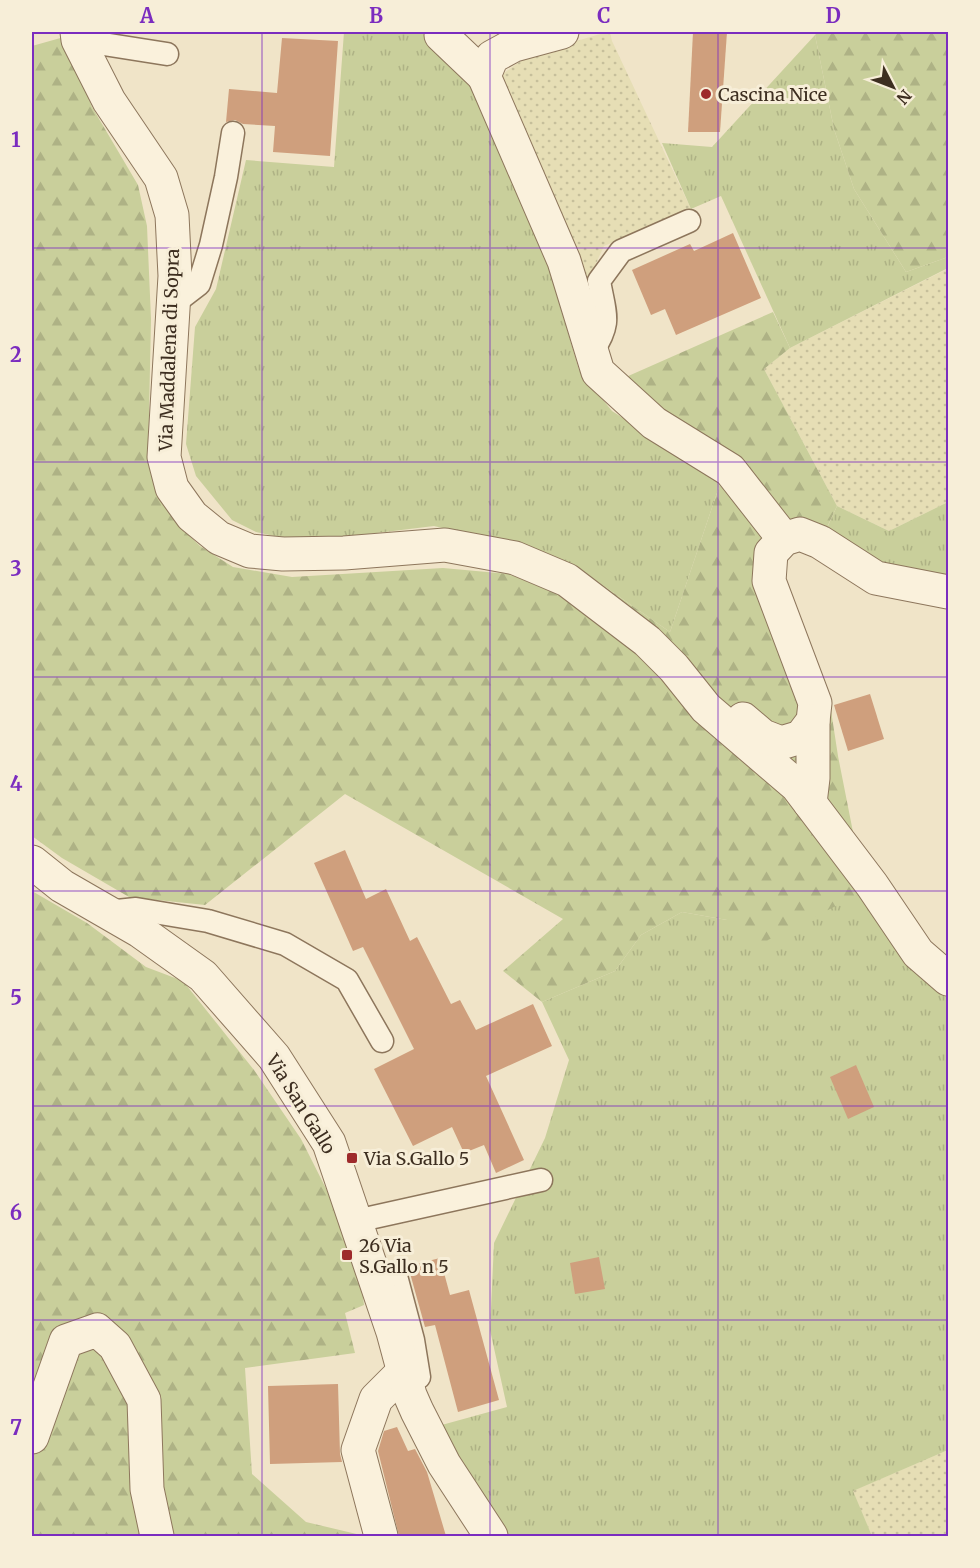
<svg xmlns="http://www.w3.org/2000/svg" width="980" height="1568" font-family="Merriweather,serif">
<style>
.farmland{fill:url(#farmland-dots)}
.grass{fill:url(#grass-tufts)}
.forest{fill:url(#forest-firs)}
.building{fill:#cf9f7d}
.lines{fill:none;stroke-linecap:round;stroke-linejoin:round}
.service-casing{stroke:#8d765c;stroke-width:25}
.minor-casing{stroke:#8d765c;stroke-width:35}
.tertiary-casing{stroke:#8d765c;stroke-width:35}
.service{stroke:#faf1dc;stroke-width:22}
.minor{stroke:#faf1dc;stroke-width:33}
.tertiary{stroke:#faf1dc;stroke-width:33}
.grid{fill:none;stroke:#7b2cbf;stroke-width:1.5;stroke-opacity:0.55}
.poi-dot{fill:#9e2a2b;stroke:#f7eed8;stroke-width:2}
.labels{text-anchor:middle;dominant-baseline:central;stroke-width:6;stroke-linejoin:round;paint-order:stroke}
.poi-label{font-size:18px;fill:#3d2e20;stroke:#f7eed8;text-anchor:start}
.street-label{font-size:18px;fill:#3d2e20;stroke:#f7eed8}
.neatline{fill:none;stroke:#7b2cbf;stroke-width:2}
.grid-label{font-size:20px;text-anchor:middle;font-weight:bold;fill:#7b2cbf}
</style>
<defs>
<pattern id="farmland-dots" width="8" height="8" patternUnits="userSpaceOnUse" patternTransform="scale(1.5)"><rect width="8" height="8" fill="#e6deb5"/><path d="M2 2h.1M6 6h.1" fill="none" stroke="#c6bf9b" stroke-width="1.8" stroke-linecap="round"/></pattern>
<pattern id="grass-tufts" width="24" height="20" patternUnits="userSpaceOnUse" patternTransform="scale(1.5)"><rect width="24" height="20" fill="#c9cf9b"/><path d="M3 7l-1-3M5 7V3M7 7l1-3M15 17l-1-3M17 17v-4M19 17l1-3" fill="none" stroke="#aeb285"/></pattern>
<pattern id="forest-firs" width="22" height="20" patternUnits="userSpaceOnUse" patternTransform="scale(1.5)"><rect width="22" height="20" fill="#c9cf9b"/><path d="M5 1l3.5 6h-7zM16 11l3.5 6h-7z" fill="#aeb285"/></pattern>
</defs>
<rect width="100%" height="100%" fill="#f0e4c8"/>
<g class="farmland">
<path d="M 607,32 L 610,32 L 612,41 L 691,209 L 604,246 L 586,285 L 499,88 L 504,73 L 529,55 Z"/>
<path d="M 947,269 L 948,272 L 948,502 L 889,531 L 837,506 L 764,369 L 790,348 Z"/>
<path d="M 948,1450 L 948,1536 L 872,1536 L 852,1491 Z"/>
</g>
<g class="grass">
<path d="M 344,32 L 440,32 L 430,40 L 471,88 L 537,228 L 579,370 L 612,411 L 721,481 L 670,632 L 578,568 L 520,546 L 434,526 L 344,537 L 283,538 L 256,532 L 232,520 L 196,476 L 186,444 L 195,327 L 216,289 L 246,160 L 334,167 Z"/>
<path d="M 815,35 L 834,129 L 854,189 L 906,272 L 948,257 L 948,272 L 946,269 L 790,348 L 721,196 L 691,209 L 662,143 L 712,147 Z"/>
<path d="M 948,502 L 948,582 L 899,573 L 863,555 L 827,528 L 837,506 L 889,531 Z"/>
<path d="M 864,892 L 948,994 L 948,1450 L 853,1491 L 872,1536 L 506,1536 L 438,1426 L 507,1407 L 490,1330 L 494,1243 L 545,1138 L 569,1060 L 542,1002 L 615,971 L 641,935 L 682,912 L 727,920 Z"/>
</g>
<g class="forest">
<path d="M 818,32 L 948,32 L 948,257 L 906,272 L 854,189 L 834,129 L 815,35 Z"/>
<path d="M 64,37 L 92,107 L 138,185 L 147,226 L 151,319 L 148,464 L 158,495 L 178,525 L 200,546 L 233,567 L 292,577 L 443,568 L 509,574 L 560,595 L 578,568 L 670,632 L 721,481 L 626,377 L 773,312 L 790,348 L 764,369 L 837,506 L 815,553 L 798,547 L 785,557 L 780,574 L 828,691 L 838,756 L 853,832 L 868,853 L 864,892 L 754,947 L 727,920 L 682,912 L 641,935 L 615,971 L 542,1002 L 503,971 L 563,919 L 345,794 L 205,905 L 129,897 L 62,858 L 32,836 L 32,46 Z"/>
<path d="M 32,891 L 87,923 L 146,967 L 183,981 L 254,1070 L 301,1139 L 357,1250 L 364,1305 L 345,1313 L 355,1353 L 245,1368 L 252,1474 L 306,1522 L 365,1536 L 32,1536 Z"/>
</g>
<g class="building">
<path d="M 693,32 L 727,32 L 720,132 L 688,132 Z"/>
<path d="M 282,38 L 338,41 L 330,156 L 273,152 L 275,126 L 243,124 L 235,120 L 226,122 L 229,89 L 277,93 Z"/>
<path d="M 733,233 L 761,298 L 676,335 L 665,309 L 651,315 L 632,270 L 690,244 L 694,251 Z"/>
<path d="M 870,694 L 884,739 L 848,751 L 834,705 Z"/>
<path d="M 345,850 L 366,899 L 386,889 L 410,941 L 417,937 L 451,1004 L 460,1000 L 476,1030 L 533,1004 L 552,1046 L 486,1076 L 524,1160 L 496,1173 L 484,1145 L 464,1153 L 452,1127 L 413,1146 L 374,1069 L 414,1049 L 363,947 L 353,951 L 314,863 Z"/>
<path d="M 856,1065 L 874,1107 L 848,1119 L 830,1077 Z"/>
<path d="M 599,1257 L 605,1289 L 575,1294 L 570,1263 Z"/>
<path d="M 440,1258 L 450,1295 L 469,1290 L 499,1400 L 458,1412 L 435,1325 L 425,1327 L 408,1266 Z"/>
<path d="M 338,1384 L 340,1454 L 342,1462 L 270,1464 L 268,1386 Z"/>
<path d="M 397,1427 L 408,1451 L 415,1449 L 427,1472 L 446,1536 L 399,1536 L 378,1451 L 384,1431 Z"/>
</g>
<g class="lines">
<defs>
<g id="service">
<path d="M 78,40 L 167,54"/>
<path d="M 173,304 L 199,284 L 211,245 L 226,177 L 233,133"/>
<path d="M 592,352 C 612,322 605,315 599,281 L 621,251 L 689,221"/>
<path d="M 107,912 L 136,909 L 208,921 L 285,944 L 347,980 L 382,1041"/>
<path d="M 356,1221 L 541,1180"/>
<path d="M 396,1276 L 413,1340 L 419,1377"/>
</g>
<g id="minor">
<path d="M 77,32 L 78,40 L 109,101 L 161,178 L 172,215 L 175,276 L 164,457 L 172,488 L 192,516 L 219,538 L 250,551 L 283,554 L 344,553 L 445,545 L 515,558 L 567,580 L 647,641 L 674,668 L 706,708 L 797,786 L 872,885 L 918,953 L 948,979"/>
<path d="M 562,32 L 514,45 L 492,57 L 484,76 L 564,261 L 598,372 L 654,423 L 730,470 L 784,539"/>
<path d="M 441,35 L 484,76"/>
<path d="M 743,719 L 763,736 L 781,743 L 801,737 L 813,721 L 815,703 L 769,581 L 771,553 L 784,539 L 800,534 L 820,542 L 876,578 L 948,592"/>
<path d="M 810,803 L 813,778 L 813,721"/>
<path d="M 32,1437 L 66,1341 L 97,1330 L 115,1346 L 144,1400 L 147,1489 L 157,1536"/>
<path d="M 381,1536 L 358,1450 L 376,1399 L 404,1371"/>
</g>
<path id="tertiary" d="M 32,862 L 62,886 L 140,931 L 203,976 L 274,1057 L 329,1143 L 393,1332 L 410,1395 L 417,1411 L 444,1464 L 491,1536"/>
</defs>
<use href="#service" class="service-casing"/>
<use href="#minor" class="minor-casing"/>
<use href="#tertiary" class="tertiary-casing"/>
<use href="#service" class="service"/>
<use href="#minor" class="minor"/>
<use href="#tertiary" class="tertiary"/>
</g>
<path class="grid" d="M 262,32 L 262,1536M 490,32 L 490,1536M 718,32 L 718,1536M 32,248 L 948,248M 32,462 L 948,462M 32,677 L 948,677M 32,891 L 948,891M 32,1106 L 948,1106M 32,1320 L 948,1320"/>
<g class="poi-dot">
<circle cx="706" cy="94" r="6"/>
<rect x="346" y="1152" width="12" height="12" rx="3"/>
<rect x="341" y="1249" width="12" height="12" rx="3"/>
</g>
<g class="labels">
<g class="poi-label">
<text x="718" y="94">Cascina Nice</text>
<text x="364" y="1158">Via S.Gallo 5</text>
<text x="359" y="1245">26 Via<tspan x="359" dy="21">S.Gallo n 5</tspan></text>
</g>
<g class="street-label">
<text transform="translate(169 350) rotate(-88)">Via Maddalena di Sopra</text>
<text transform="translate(301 1104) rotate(58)">Via San Gallo</text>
</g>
</g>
<rect width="980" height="1568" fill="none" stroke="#f7eed8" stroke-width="66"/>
<g transform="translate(893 87) rotate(132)" stroke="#f7eed8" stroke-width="4.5" paint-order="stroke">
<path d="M0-4.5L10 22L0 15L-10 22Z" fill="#3d2e20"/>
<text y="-9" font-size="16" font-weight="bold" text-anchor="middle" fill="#3d2e20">N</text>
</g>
<rect x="33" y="33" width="914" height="1502" class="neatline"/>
<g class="grid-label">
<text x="147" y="23">A</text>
<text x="376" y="23">B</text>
<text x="604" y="23">C</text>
<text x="833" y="23">D</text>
<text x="16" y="147">1</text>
<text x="16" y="362">2</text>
<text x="16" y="576">3</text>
<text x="16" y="791">4</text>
<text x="16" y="1005">5</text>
<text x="16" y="1220">6</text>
<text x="16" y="1435">7</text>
</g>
</svg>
